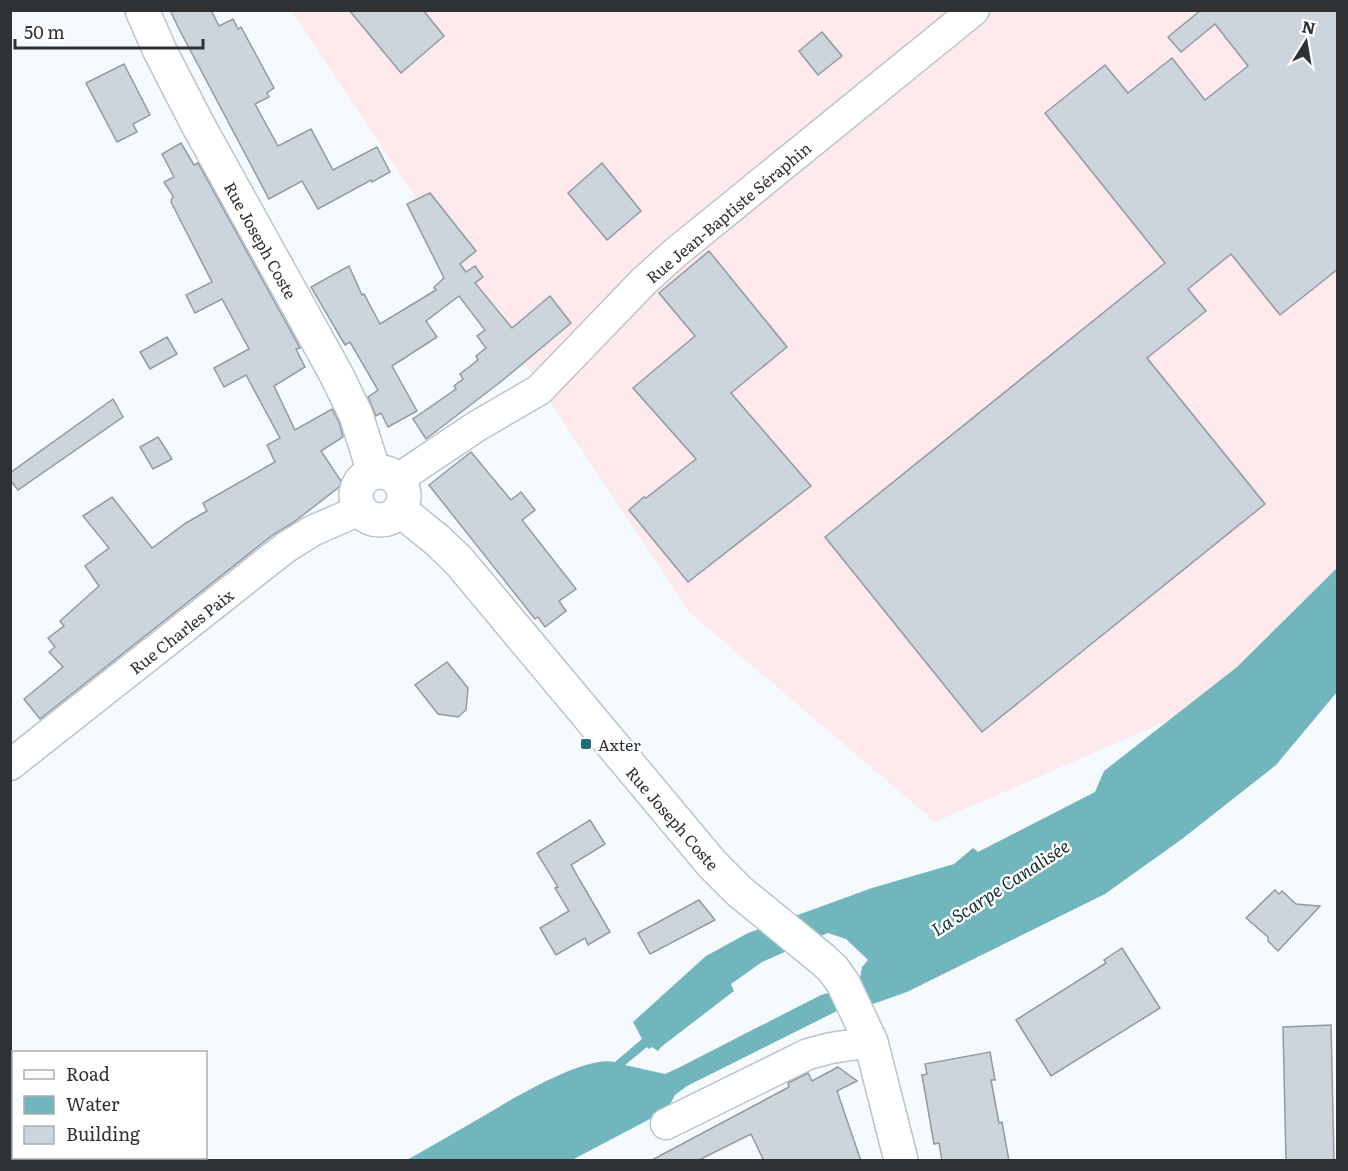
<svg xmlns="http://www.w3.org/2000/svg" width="1348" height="1171" font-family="Literata,serif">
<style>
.industrial{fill:#fee9ed}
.water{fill:#72b6bd;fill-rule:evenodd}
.building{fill:#cdd5dc;stroke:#929aa1;stroke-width:1.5}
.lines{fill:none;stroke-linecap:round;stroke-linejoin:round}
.street-casing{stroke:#bcc4cb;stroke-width:33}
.secondary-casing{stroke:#bcc4cb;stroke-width:36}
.street{stroke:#fff;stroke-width:30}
.secondary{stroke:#fff;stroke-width:33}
.poi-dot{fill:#226c75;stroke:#fff;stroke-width:2}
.labels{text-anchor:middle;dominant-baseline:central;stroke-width:5;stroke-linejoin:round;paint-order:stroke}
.street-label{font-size:16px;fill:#2f3235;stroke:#fff}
.poi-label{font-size:16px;fill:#2f3235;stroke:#fff;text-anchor:start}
.water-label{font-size:18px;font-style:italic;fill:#0e3134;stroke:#fff}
</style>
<rect width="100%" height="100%" fill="#f4fafe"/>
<path class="industrial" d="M 292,11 L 1337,11 L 1337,623 L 1296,665 L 935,822 L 689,612 Z"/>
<path class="water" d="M 1337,568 L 1337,692 L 1276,765 L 1182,839 L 1105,894 L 907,992 L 873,1004 L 865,997 L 687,1086 L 675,1095 L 667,1110 L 572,1160 L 407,1160 C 432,1146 456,1132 480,1118 C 509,1101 583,1055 615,1062 L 642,1039 L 633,1022 L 706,956 L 748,933 L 872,888 L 954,864 L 973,848 L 978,852 L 1095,792 L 1104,771 L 1237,667 ZM 828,933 L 846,939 L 868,960 L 862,967 L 859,984 L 821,995 L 680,1067 L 665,1074 L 625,1065 L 647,1047 L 649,1049 L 652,1047 L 658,1051 L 661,1047 L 734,991 L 731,984 L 762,962 Z"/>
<g class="building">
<path d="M 170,10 L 211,10 L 219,26 L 233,19 L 238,29 L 241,27 L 274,88 L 267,93 L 269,97 L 255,104 L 278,146 L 311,129 L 333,170 L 377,147 L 390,172 L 372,182 L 371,180 L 318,209 L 302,181 L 269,199 L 178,27 Z"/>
<path d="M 349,10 L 423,10 L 444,36 L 401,73 Z"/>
<path d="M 1201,10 L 1338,10 L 1338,269 L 1280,315 L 1231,254 L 1188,289 L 1206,311 L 1147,358 L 1265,504 L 982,732 L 825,537 L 1165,263 L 1045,113 L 1105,65 L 1128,93 L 1172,58 L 1205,100 L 1248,66 L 1215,24 L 1181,52 L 1168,37 Z"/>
<path d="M 822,32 L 842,56 L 818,75 L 799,51 Z"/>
<path d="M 124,64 L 150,115 L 133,124 L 137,132 L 117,142 L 86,83 Z"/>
<path d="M 181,143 L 194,165 L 198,163 L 300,348 L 296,349 L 305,367 L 274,386 L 295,430 L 332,409 L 339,422 L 343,437 L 321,451 L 343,484 L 294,522 L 274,534 L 40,719 L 24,699 L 63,667 L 49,652 L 55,647 L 48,638 L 64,626 L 60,621 L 99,586 L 85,566 L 109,548 L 83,516 L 112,497 L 152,548 L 186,523 L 207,511 L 203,503 L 275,462 L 267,445 L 280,438 L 246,375 L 224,387 L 214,368 L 249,349 L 222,299 L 195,313 L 186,295 L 212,282 L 171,202 L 173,196 L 164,182 L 174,177 L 162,154 Z"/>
<path d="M 602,163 L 641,211 L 607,240 L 568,193 Z"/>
<path d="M 430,193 L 476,251 L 460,264 L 466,272 L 475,266 L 483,277 L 475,283 L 512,328 L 550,296 L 571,323 L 503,380 L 426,439 L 413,419 L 456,389 L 454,386 L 463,379 L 460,374 L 478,360 L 476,356 L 486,348 L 477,336 L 485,330 L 459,296 L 426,321 L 437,337 L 392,366 L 417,411 L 388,427 L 381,413 L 376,416 L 368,397 L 378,390 L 350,342 L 345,345 L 311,287 L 349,266 L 362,295 L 364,294 L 380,324 L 436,290 L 434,287 L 444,278 L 407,204 Z"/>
<path d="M 709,251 L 787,347 L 731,393 L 811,486 L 688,582 L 629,510 L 644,497 L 646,498 L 696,459 L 633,388 L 695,336 L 659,293 Z"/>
<path d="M 167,337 L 177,354 L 150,369 L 140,352 Z"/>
<path d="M 113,399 L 123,417 L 18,490 L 10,480 L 10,473 Z"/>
<path d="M 158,437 L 172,459 L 153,469 L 140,447 Z"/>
<path d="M 471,452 L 511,500 L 521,492 L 535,510 L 522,520 L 576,589 L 559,601 L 566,611 L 545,627 L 538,617 L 535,619 L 429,485 Z"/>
<path d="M 447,662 L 468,688 L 466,710 L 458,717 L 438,714 L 415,685 Z"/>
<path d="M 590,820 L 605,844 L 571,865 L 610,932 L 588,945 L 585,938 L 556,955 L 540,928 L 569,911 L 555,888 L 558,887 L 537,853 Z"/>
<path d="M 1275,890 L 1279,894 L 1282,891 L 1296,904 L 1320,906 L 1278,951 L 1268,941 L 1268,937 L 1246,918 Z"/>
<path d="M 699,900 L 715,920 L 650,954 L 638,933 Z"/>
<path d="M 1122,948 L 1160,1008 L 1051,1076 L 1016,1020 L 1106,963 L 1104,960 Z"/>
<path d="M 1331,1025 L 1334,1161 L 1286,1161 L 1283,1027 Z"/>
<path d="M 990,1052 L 995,1080 L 991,1080 L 999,1123 L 1002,1122 L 1009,1161 L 942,1161 L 939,1143 L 934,1144 L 922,1075 L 927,1074 L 925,1064 Z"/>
<path d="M 838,1067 L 857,1081 L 837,1091 L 861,1161 L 764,1161 L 751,1134 L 697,1161 L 650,1161 L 789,1087 L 788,1083 L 808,1073 L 812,1081 Z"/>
</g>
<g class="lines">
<defs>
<g id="street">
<path d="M 398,479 L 477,426 L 539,390 L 644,281 L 675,253 L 974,10"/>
<path d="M 10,765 L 285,548 L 312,531 L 360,510"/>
<path d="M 666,1124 L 808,1054 L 831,1048 L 871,1042"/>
</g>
<g id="secondary">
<path d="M 142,10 L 160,51 L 197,123 L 336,374 L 356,415 L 374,472"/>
<circle cx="380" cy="496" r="24"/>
<path d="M 400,510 L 437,540 L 459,561 L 712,864 L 739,891 L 822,959 L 833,969 L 843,983 L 871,1042 L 901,1160"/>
</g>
</defs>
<use href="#street" class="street-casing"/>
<use href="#secondary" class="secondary-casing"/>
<use href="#street" class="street"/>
<use href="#secondary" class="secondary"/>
</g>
<rect class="poi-dot" x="580" y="738" width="12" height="12" rx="3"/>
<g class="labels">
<g class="street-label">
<text transform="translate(728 212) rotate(-40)">Rue Jean-Baptiste Séraphin</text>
<text transform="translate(261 240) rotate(61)">Rue Joseph Coste</text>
<text transform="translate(181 631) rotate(-38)">Rue Charles Paix</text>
<text transform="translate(673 818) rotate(49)">Rue Joseph Coste</text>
</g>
<g class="poi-label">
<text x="598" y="744">Axter</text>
</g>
<g class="water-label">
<text transform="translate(1000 887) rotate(-33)">La Scarpe Canalisée</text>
</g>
</g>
<rect width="1348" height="1171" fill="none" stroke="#2f3235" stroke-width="24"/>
<rect x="12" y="1051" width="195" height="108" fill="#ffffff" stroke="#acadae" stroke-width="1.5"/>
<rect x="24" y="1070" width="30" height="9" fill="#ffffff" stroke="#acadae" stroke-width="1.5"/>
<text x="66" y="1081" font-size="18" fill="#2f3235">Road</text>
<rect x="24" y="1096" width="30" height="18" fill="#72b6bd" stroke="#acadae" stroke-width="1.5"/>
<text x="66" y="1111" font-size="18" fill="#2f3235">Water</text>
<rect x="24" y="1126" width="30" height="18" fill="#cdd5dc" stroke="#acadae" stroke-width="1.5"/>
<text x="66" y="1141" font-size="18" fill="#2f3235">Building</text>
<g transform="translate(1306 42) rotate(11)" stroke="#ffffff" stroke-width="4.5" paint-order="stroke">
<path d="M0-4.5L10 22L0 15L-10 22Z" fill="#2f3235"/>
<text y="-9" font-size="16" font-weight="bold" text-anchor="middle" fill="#2f3235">N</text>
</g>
<path d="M15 39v9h188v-9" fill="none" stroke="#2f3235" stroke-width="3"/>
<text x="24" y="39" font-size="18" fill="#2f3235" stroke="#ffffff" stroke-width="4.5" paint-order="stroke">50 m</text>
</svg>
